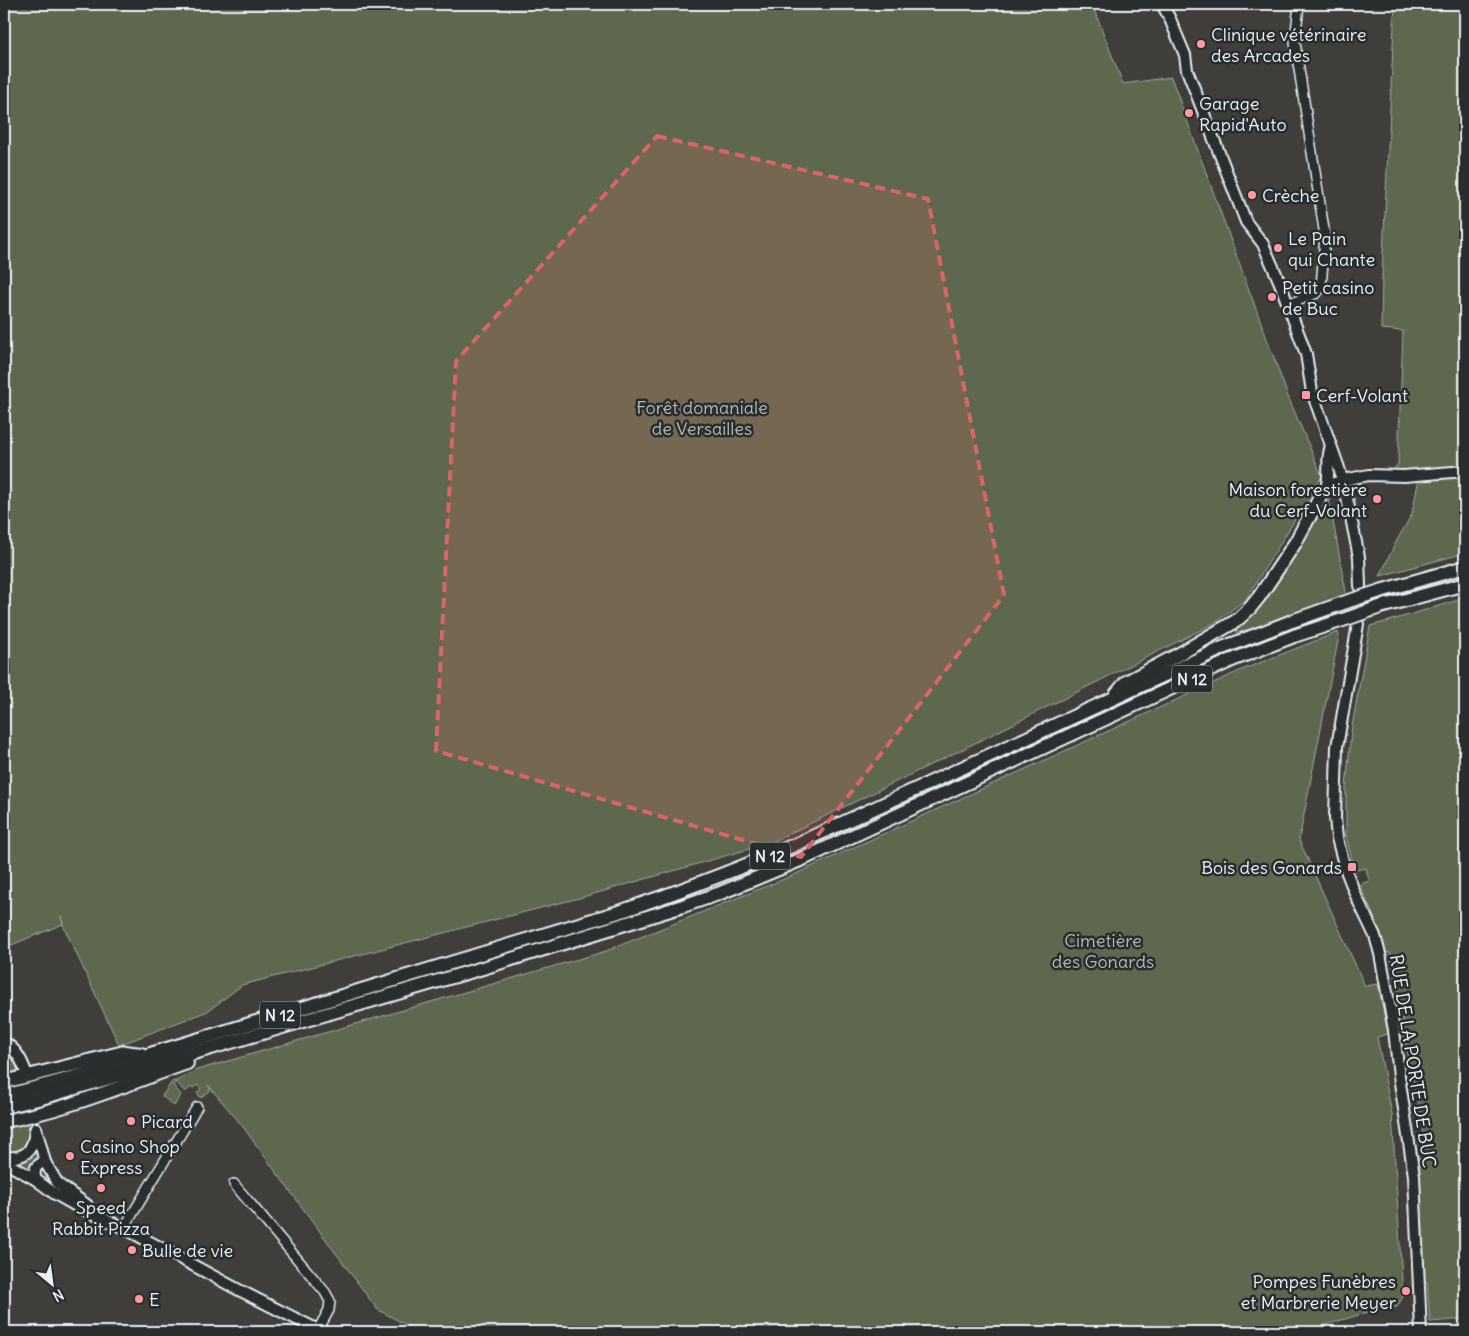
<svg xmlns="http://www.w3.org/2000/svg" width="1469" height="1336" font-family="Delius,sans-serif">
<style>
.green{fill:#5d684f;stroke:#a2aca4}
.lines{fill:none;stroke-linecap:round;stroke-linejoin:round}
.minor-casing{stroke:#e8f1f8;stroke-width:12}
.major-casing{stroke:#e8f1f8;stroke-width:14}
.highway-casing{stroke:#e8f1f8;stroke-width:16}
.minor{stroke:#2a2d2e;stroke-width:9}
.major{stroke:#2a2d2e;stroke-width:10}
.highway{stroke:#2a2d2e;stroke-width:12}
.rail{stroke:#e8f1f8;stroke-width:2.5;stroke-dasharray:8 4;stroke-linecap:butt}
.highway-bridge-casing{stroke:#e8f1f8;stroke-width:16;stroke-linecap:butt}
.highway-bridge{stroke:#2a2d2e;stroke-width:12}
.marked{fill:#db6466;fill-opacity:0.2;stroke:#db6466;stroke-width:4;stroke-dasharray:10 6;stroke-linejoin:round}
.poi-dot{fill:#ff9aa2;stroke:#2a2d2e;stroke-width:2}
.labels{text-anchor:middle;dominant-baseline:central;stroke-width:5;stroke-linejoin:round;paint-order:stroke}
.shield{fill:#2a2d2e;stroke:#afb6bb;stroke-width:1}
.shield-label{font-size:16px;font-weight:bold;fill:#e8f1f8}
.poi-label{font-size:18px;fill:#e8f1f8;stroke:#2a2d2e;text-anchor:start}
.park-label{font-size:18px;fill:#b0bab4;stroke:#2a2d2e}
.street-label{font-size:18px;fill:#e8f1f8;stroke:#2a2d2e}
</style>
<rect width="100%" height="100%" fill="#3f3e3a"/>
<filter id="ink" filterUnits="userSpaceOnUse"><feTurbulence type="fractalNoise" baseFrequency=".02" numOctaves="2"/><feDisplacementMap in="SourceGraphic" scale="10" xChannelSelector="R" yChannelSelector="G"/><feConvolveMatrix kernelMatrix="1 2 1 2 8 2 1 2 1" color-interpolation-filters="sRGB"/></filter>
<g filter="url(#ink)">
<g class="green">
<path d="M 4,4 L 1092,4 L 1123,84 L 1171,77 L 1289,399 L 1322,476 L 1246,599 L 1215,623 L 965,748 L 770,843 L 583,897 L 242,985 L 208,1011 L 119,1045 L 63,925 L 61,916 L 63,924 L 4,948 Z"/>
<path d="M 1395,4 L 1465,4 L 1465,465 L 1424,470 L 1393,470 L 1398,464 L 1403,331 L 1381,329 L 1382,275 Z"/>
<path d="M 1465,473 L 1465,553 L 1380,576 L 1396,542 L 1412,514 L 1419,478 Z"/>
<path d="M 1329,499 L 1347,597 L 1237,633 L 1236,628 L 1252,616 L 1272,589 L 1321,510 Z"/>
<path d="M 1465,598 L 1465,1319 L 1430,1322 L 1427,1282 L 1425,1282 L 1418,1159 L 1427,1158 L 1420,1113 L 1406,1045 L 1399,993 L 1390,953 L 1386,952 L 1381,934 L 1360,884 L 1369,881 L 1366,868 L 1355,870 L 1346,837 L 1346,788 L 1351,732 L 1370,626 L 1389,621 Z"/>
<path d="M 1338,632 L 1339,636 L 1299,840 L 1365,986 L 1378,984 L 1388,1034 L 1377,1037 L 1392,1114 L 1403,1297 L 1397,1307 L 1375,1310 L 1302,1332 L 419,1332 L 377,1309 L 240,1123 L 208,1085 L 211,1090 L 201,1098 L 197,1093 L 201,1089 L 197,1085 L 193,1088 L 191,1087 L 185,1092 L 176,1082 L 173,1085 L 181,1095 L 174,1106 L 162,1096 L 172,1082 L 176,1081 L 197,1070 L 606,951 L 789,877 L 1244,669 Z"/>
<path d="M 4,1048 L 12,1057 L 20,1074 L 4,1078 Z"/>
<path d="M 28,1123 L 31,1138 L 24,1151 L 4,1155 L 4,1128 Z"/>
<path d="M 37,1144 L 42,1158 L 32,1164 L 28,1170 L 7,1161 Z"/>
</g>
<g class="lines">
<defs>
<g id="minor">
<path d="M 1287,305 L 1317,293 L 1321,287 L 1325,236 L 1297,56 L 1295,42 L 1299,4"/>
<path d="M 234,1184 L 325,1292 L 330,1301 L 329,1310 L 318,1330"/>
<path d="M 124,1228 L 197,1107"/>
</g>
<g id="major">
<path d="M 1162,4 L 1170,19 L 1185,55 L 1187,70 L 1246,222 L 1263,244 L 1280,283 L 1306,354 L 1312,392 L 1339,468 L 1347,498 L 1359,557 L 1360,586"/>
<path d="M 1327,486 L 1343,480 L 1369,475 L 1404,476 L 1465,471"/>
<path d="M 1319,499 C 1322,494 1326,489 1327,484 C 1330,471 1326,458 1331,446"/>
<path d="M 1358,624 L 1337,747 L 1335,818 L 1337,838 L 1345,868 L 1356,896 L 1375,936 L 1380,954 L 1394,1030 L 1399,1076 L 1414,1176 L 1421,1332"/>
<path d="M 4,1042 C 16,1049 21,1059 26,1072"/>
<path d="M 36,1128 L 45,1162 L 58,1184 L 87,1205"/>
<path d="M 4,1157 C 25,1159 33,1152 35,1130"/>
<path d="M 4,1162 L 35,1179 L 55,1194 L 76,1206 L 124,1228 L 237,1289 L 322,1332"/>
<path d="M 35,1179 C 34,1169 35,1165 45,1162"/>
</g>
<g id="highway">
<path d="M 1380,591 L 1465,567"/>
<path d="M 1380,607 L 1465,584"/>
<path d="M 1116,694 L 1126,682 L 1181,653 L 1236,621 L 1250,608 L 1259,597 L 1295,543 L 1319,499"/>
<path d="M 4,1082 L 124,1052 L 141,1054"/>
<path d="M 4,1096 L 68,1079 L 622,911 C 683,890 742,868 801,842 L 1225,647 L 1292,621 L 1349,601"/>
<path d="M 4,1107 L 38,1099 L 486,967 L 683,906 L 718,894 L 805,858 L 1232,660 L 1294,636 L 1349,618"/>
<path d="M 4,1121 C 67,1110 127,1084 187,1063"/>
</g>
</defs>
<use href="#minor" class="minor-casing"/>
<use href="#major" class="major-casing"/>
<use href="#highway" class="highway-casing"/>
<use href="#minor" class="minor"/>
<use href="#major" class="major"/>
<use href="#highway" class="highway"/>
<path class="rail" d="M 4,1329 L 5,1332"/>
<defs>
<g id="highway-bridge">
<path d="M 1349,601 L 1380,591"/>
<path d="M 1349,618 L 1380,607"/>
</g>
</defs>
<use href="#highway-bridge" class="highway-bridge-casing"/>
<use href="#highway-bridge" class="highway-bridge"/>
</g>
</g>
<path class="marked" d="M 657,136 L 928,199 L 1004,595 L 801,857 L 436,751 L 456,361 Z"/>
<g class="poi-dot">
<circle cx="1201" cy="44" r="5"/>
<circle cx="1189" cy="113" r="5"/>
<circle cx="1252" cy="195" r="5"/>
<circle cx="1278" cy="248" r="5"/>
<circle cx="1272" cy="297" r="5"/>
<rect x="1301" y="390" width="10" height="10" rx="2.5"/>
<circle cx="1377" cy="499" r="5"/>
<rect x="1347" y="862" width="10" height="10" rx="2.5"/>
<circle cx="131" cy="1121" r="5"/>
<circle cx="70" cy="1156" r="5"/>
<circle cx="101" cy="1188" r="5"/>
<circle cx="132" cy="1250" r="5"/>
<circle cx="1406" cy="1291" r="5"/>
<circle cx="139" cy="1299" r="5"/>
</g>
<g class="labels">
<g class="shield">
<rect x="1172" y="665.5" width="40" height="27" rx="4"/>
<rect x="750" y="842.5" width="40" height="27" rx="4"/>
<rect x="260" y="1001.5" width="40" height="27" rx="4"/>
</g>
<g class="shield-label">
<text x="1192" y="679">N 12</text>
<text x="770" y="856">N 12</text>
<text x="280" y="1015">N 12</text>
</g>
<g class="poi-label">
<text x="1211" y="34">Clinique vétérinaire<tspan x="1211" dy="21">des Arcades</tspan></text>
<text x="1199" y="103">Garage<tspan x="1199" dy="21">Rapid'Auto</tspan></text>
<text x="1262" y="195">Crèche</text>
<text x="1288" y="238">Le Pain<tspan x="1288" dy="21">qui Chante</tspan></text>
<text x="1282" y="287">Petit casino<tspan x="1282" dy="21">de Buc</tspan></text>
<text x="1316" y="395">Cerf-Volant</text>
<text x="1367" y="489" text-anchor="end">Maison forestière<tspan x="1367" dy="21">du Cerf-Volant</tspan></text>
<text x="1342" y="867" text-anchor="end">Bois des Gonards</text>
<text x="141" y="1121">Picard</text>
<text x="80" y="1146">Casino Shop<tspan x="80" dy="21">Express</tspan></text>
<text x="101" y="1207" text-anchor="middle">Speed<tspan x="101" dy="21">Rabbit Pizza</tspan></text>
<text x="142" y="1250">Bulle de vie</text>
<text x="1396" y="1281" text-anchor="end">Pompes Funèbres<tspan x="1396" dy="21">et Marbrerie Meyer</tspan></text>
<text x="149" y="1299">E</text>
</g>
<g class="park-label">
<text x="702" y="407">Forêt domaniale<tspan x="702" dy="21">de Versailles</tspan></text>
<text x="1103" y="940">Cimetière<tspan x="1103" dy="21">des Gonards</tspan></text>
</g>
<g class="street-label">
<text transform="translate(1413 1061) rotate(81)">RUE DE LA PORTE DE BUC</text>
</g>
</g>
<rect width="1469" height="1336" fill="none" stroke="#2a2d2e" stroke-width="20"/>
<rect x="10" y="10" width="1449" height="1316" fill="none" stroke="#e8f1f8" stroke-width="2" filter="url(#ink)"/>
<g transform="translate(52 1284) rotate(151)" stroke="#2a2d2e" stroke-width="4" paint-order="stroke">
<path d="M0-4L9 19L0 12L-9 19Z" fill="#e8f1f8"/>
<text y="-8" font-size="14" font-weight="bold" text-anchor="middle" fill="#e8f1f8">N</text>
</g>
</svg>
